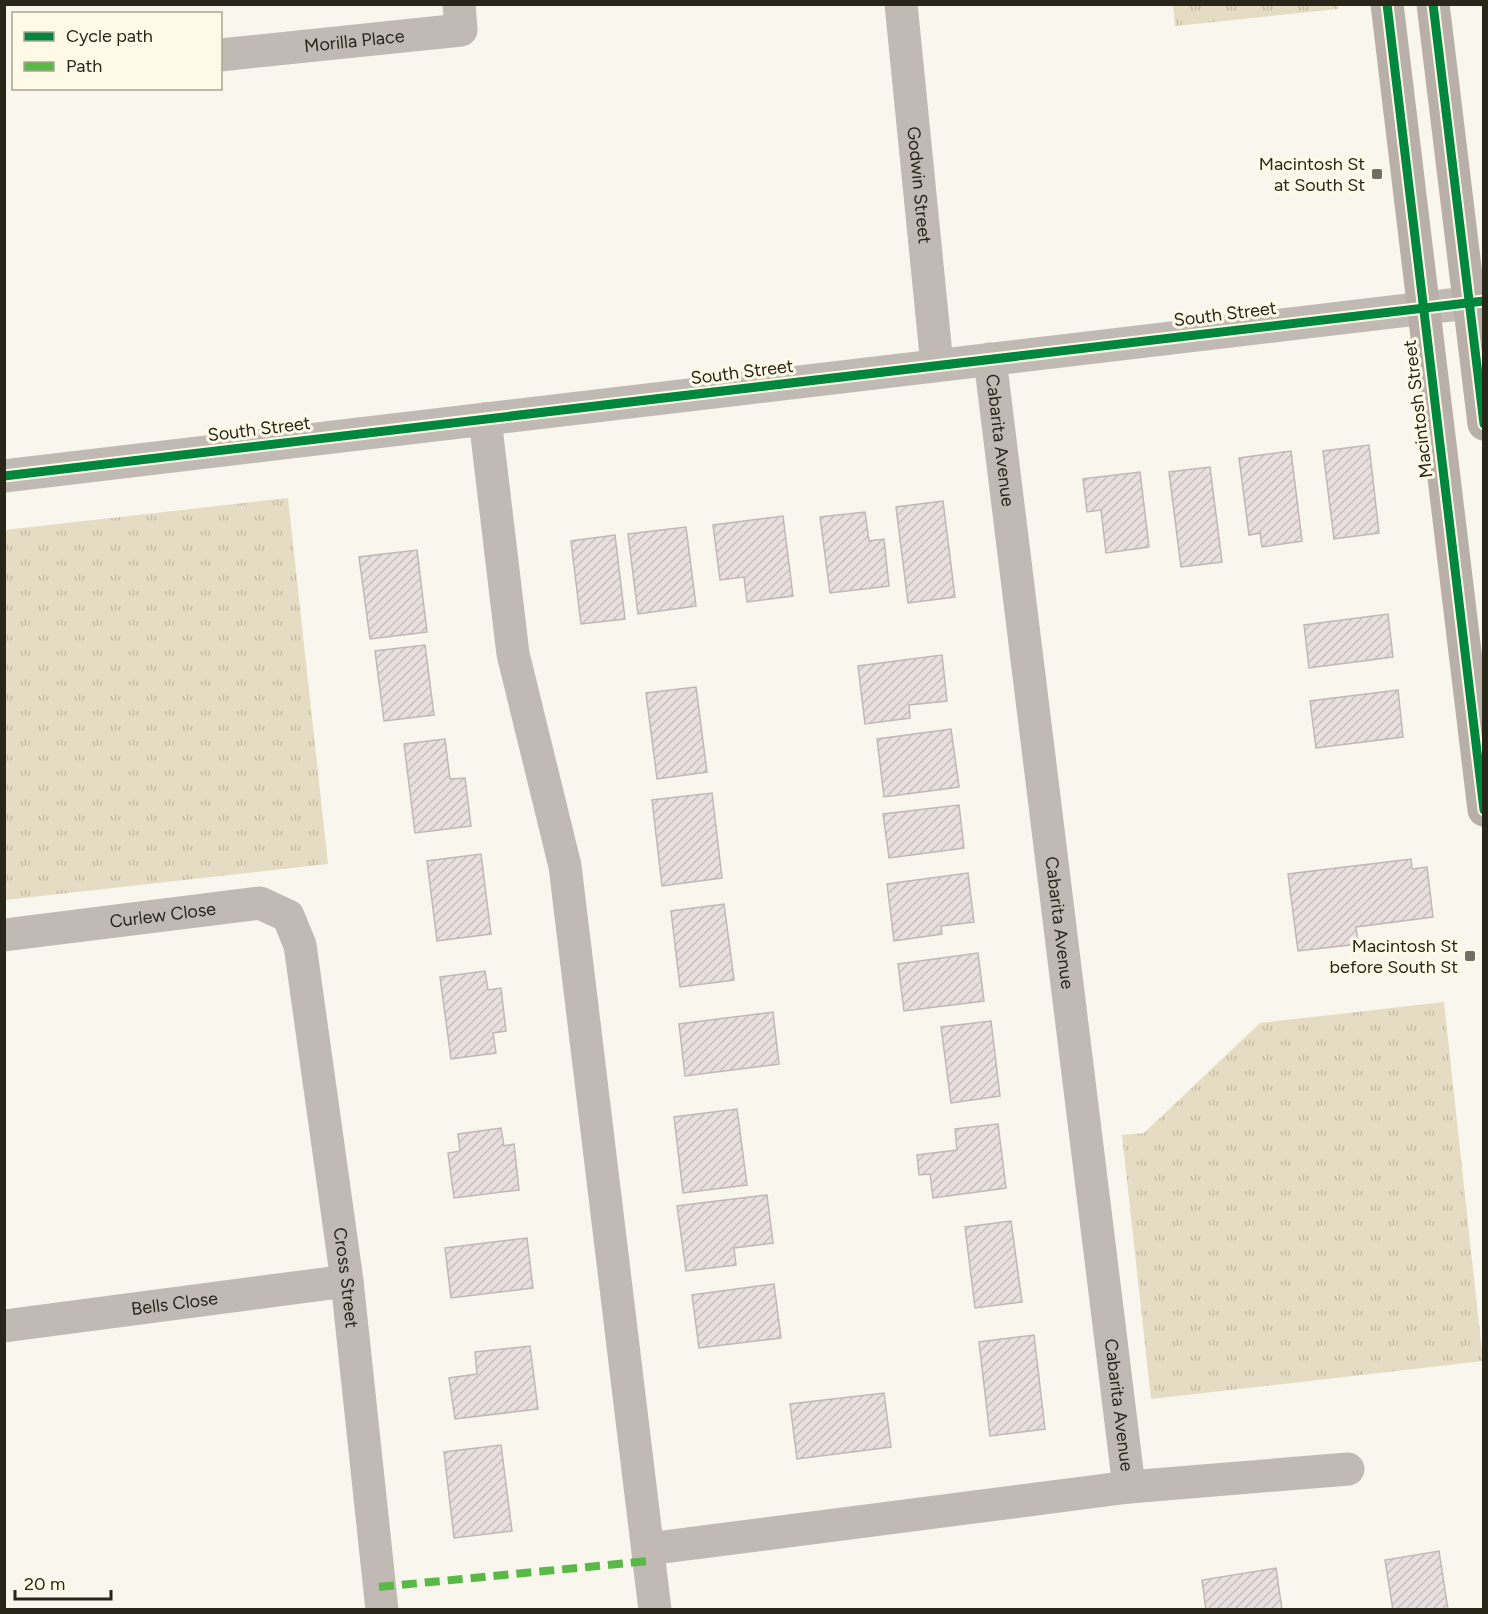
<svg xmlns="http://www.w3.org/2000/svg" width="1488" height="1614" font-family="Figtree,sans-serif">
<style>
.grass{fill:url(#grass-tufts)}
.building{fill:url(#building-hatch);stroke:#c0b8b7;stroke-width:1.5}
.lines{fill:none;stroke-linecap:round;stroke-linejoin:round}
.minor{stroke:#c1b9b3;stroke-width:33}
.tertiary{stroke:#c1b9b3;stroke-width:33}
.primary{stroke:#b8afa8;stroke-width:33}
.quiet{stroke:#58b947;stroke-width:8;stroke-dasharray:15 8;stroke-linecap:butt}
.cycleway-casing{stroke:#fffae7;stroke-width:13}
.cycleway{stroke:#00873e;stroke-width:9}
.poi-dot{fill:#716e63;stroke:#fffae7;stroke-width:2}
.labels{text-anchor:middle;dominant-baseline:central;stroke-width:6;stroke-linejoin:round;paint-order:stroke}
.street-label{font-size:18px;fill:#282519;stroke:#fffae7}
.poi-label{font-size:18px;fill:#282519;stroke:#fffae7;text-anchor:end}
</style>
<defs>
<pattern id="grass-tufts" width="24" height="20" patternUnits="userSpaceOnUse" patternTransform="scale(1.5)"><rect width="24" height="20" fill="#e4ddc3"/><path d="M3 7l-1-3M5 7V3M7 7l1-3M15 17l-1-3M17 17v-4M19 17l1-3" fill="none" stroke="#c4bea7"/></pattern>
<pattern id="building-hatch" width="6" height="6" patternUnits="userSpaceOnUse" patternTransform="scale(1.5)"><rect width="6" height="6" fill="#e8dfde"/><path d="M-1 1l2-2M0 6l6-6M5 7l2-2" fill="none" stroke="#c7bfbe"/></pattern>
</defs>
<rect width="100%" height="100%" fill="#f9f6ed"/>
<g class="grass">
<path d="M 1338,5 L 1338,9 L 1175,26 L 1173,5 Z"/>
<path d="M 288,498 L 328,864 L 5,900 L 5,530 Z"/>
<path d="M 1444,1002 L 1483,1361 L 1151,1399 L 1122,1135 L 1144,1133 L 1260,1023 Z"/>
</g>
<g class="building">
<path d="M 1369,445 L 1379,533 L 1334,539 L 1323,451 Z"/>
<path d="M 1291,451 L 1302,541 L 1262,547 L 1260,533 L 1249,535 L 1239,458 Z"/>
<path d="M 1210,467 L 1222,562 L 1181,567 L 1169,472 Z"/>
<path d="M 1140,472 L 1149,547 L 1106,553 L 1101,510 L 1087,512 L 1083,479 Z"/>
<path d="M 943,501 L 955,597 L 908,603 L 896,507 Z"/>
<path d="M 865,512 L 869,541 L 884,539 L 889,586 L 830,593 L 820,517 Z"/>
<path d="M 783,516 L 793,596 L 747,602 L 744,577 L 720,580 L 713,525 Z"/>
<path d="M 686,527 L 696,606 L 638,614 L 628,534 Z"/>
<path d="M 615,535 L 625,619 L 581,624 L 571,541 Z"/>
<path d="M 417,550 L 427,632 L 370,639 L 359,557 Z"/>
<path d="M 1388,614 L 1393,657 L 1309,668 L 1304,625 Z"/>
<path d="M 425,645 L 434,715 L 384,721 L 375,651 Z"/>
<path d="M 942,655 L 947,701 L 909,705 L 910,718 L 865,724 L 858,666 Z"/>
<path d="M 696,687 L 707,772 L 657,779 L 646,693 Z"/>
<path d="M 1398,690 L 1403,737 L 1316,748 L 1310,701 Z"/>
<path d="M 951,729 L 959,787 L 884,797 L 877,739 Z"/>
<path d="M 445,739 L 450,779 L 465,778 L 471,826 L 415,833 L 404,744 Z"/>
<path d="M 712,793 L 722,878 L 662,886 L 652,800 Z"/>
<path d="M 959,805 L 964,848 L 889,858 L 883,814 Z"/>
<path d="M 481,854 L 491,934 L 437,941 L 427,861 Z"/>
<path d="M 1411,859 L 1412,869 L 1427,867 L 1433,917 L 1356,927 L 1358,944 L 1298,951 L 1288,874 Z"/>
<path d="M 968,873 L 974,922 L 941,926 L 942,934 L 894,941 L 887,884 Z"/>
<path d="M 724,904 L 734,980 L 680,987 L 671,911 Z"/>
<path d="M 978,953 L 984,1001 L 904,1011 L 898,964 Z"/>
<path d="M 485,971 L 488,990 L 501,988 L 506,1031 L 493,1033 L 496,1053 L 451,1059 L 440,977 Z"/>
<path d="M 773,1012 L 779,1064 L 685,1076 L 679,1024 Z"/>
<path d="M 991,1021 L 1000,1096 L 951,1103 L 941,1027 Z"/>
<path d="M 737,1109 L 747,1185 L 683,1193 L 674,1117 Z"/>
<path d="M 998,1124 L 1006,1188 L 933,1198 L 930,1174 L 919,1175 L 917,1155 L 957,1150 L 955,1129 Z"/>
<path d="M 501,1128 L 504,1146 L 514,1144 L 519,1190 L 454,1198 L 448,1153 L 460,1151 L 458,1134 Z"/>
<path d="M 767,1195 L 773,1243 L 734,1248 L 736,1265 L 686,1271 L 677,1206 Z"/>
<path d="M 1011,1221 L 1022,1302 L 975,1308 L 965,1227 Z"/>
<path d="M 527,1238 L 533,1288 L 451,1298 L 445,1248 Z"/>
<path d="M 774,1284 L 781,1338 L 699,1348 L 692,1295 Z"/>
<path d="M 1034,1335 L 1045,1429 L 990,1436 L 979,1342 Z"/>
<path d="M 530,1346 L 538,1409 L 455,1419 L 449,1378 L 477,1374 L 475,1352 Z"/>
<path d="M 884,1393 L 891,1447 L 797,1459 L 790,1404 Z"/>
<path d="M 501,1445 L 512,1531 L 454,1538 L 444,1452 Z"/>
<path d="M 1439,1551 L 1448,1610 L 1393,1610 L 1385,1560 Z"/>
<path d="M 1276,1568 L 1282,1610 L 1206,1610 L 1202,1580 Z"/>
</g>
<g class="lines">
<g class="minor">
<path id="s1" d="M 901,4 L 937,365"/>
<path id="s2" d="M 220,55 L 461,30 L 459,4"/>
<path id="s3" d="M 990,359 L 1129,1487"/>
<path d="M 485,419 L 513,654 L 565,866 L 655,1610"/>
<path id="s4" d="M 4,935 L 260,903 L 288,916 L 300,945 L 347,1281 L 382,1610"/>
<path id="s5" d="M 4,1326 L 347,1281"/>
<path d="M 648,1549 L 1129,1487 L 1348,1469"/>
</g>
<path class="tertiary" d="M 4,476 L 1484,301"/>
<g class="primary">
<path d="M 1387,4 L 1484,810"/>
<path d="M 1433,4 L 1484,424"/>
</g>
<path class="quiet" d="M 379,1587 L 649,1561"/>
<defs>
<g id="cycleway">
<path d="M 1387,4 L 1484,810"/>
<path d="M 1433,4 L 1484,424"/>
<path d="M 4,476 L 1484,301"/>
</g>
</defs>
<use href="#cycleway" class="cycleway-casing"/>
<use href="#cycleway" class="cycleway"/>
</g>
<g class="poi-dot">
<rect x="1371" y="168" width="12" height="12" rx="3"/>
<rect x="1464" y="950" width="12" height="12" rx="3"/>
</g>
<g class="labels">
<g class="street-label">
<text stroke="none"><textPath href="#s2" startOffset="135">Morilla Place</textPath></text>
<text stroke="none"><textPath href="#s1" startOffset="182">Godwin Street</textPath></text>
<text transform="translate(1225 314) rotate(-7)">South Street</text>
<text transform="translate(742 372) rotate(-7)">South Street</text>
<text transform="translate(1418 409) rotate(-97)">Macintosh Street</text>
<text transform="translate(259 429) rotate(-7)">South Street</text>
<text stroke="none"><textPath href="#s3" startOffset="82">Cabarita Avenue</textPath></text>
<text stroke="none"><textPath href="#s4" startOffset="160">Curlew Close</textPath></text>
<text stroke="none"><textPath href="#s3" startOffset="568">Cabarita Avenue</textPath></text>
<text stroke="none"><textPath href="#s4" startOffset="656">Cross Street</textPath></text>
<text stroke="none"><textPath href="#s5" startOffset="172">Bells Close</textPath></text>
<text stroke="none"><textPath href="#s3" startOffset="1054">Cabarita Avenue</textPath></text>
</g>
<g class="poi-label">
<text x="1365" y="164">Macintosh St<tspan x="1365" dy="21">at South St</tspan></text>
<text x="1458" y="946">Macintosh St<tspan x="1458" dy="21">before South St</tspan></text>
</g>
</g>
<rect width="1488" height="1614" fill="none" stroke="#282519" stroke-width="12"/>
<rect x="12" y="12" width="210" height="78" fill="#fffae7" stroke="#a9a595" stroke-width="1.5"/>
<rect x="24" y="32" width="30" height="9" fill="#00873e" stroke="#a9a595" stroke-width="1.5"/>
<text x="66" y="42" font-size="18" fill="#282519">Cycle path</text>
<rect x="24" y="62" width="30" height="9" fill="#58b947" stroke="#a9a595" stroke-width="1.5"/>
<text x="66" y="72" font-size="18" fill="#282519">Path</text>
<path d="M15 1590v9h96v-9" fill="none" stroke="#282519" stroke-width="3"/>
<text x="24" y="1590" font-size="18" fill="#282519" stroke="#fffae7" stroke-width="4.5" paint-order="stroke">20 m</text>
</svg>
